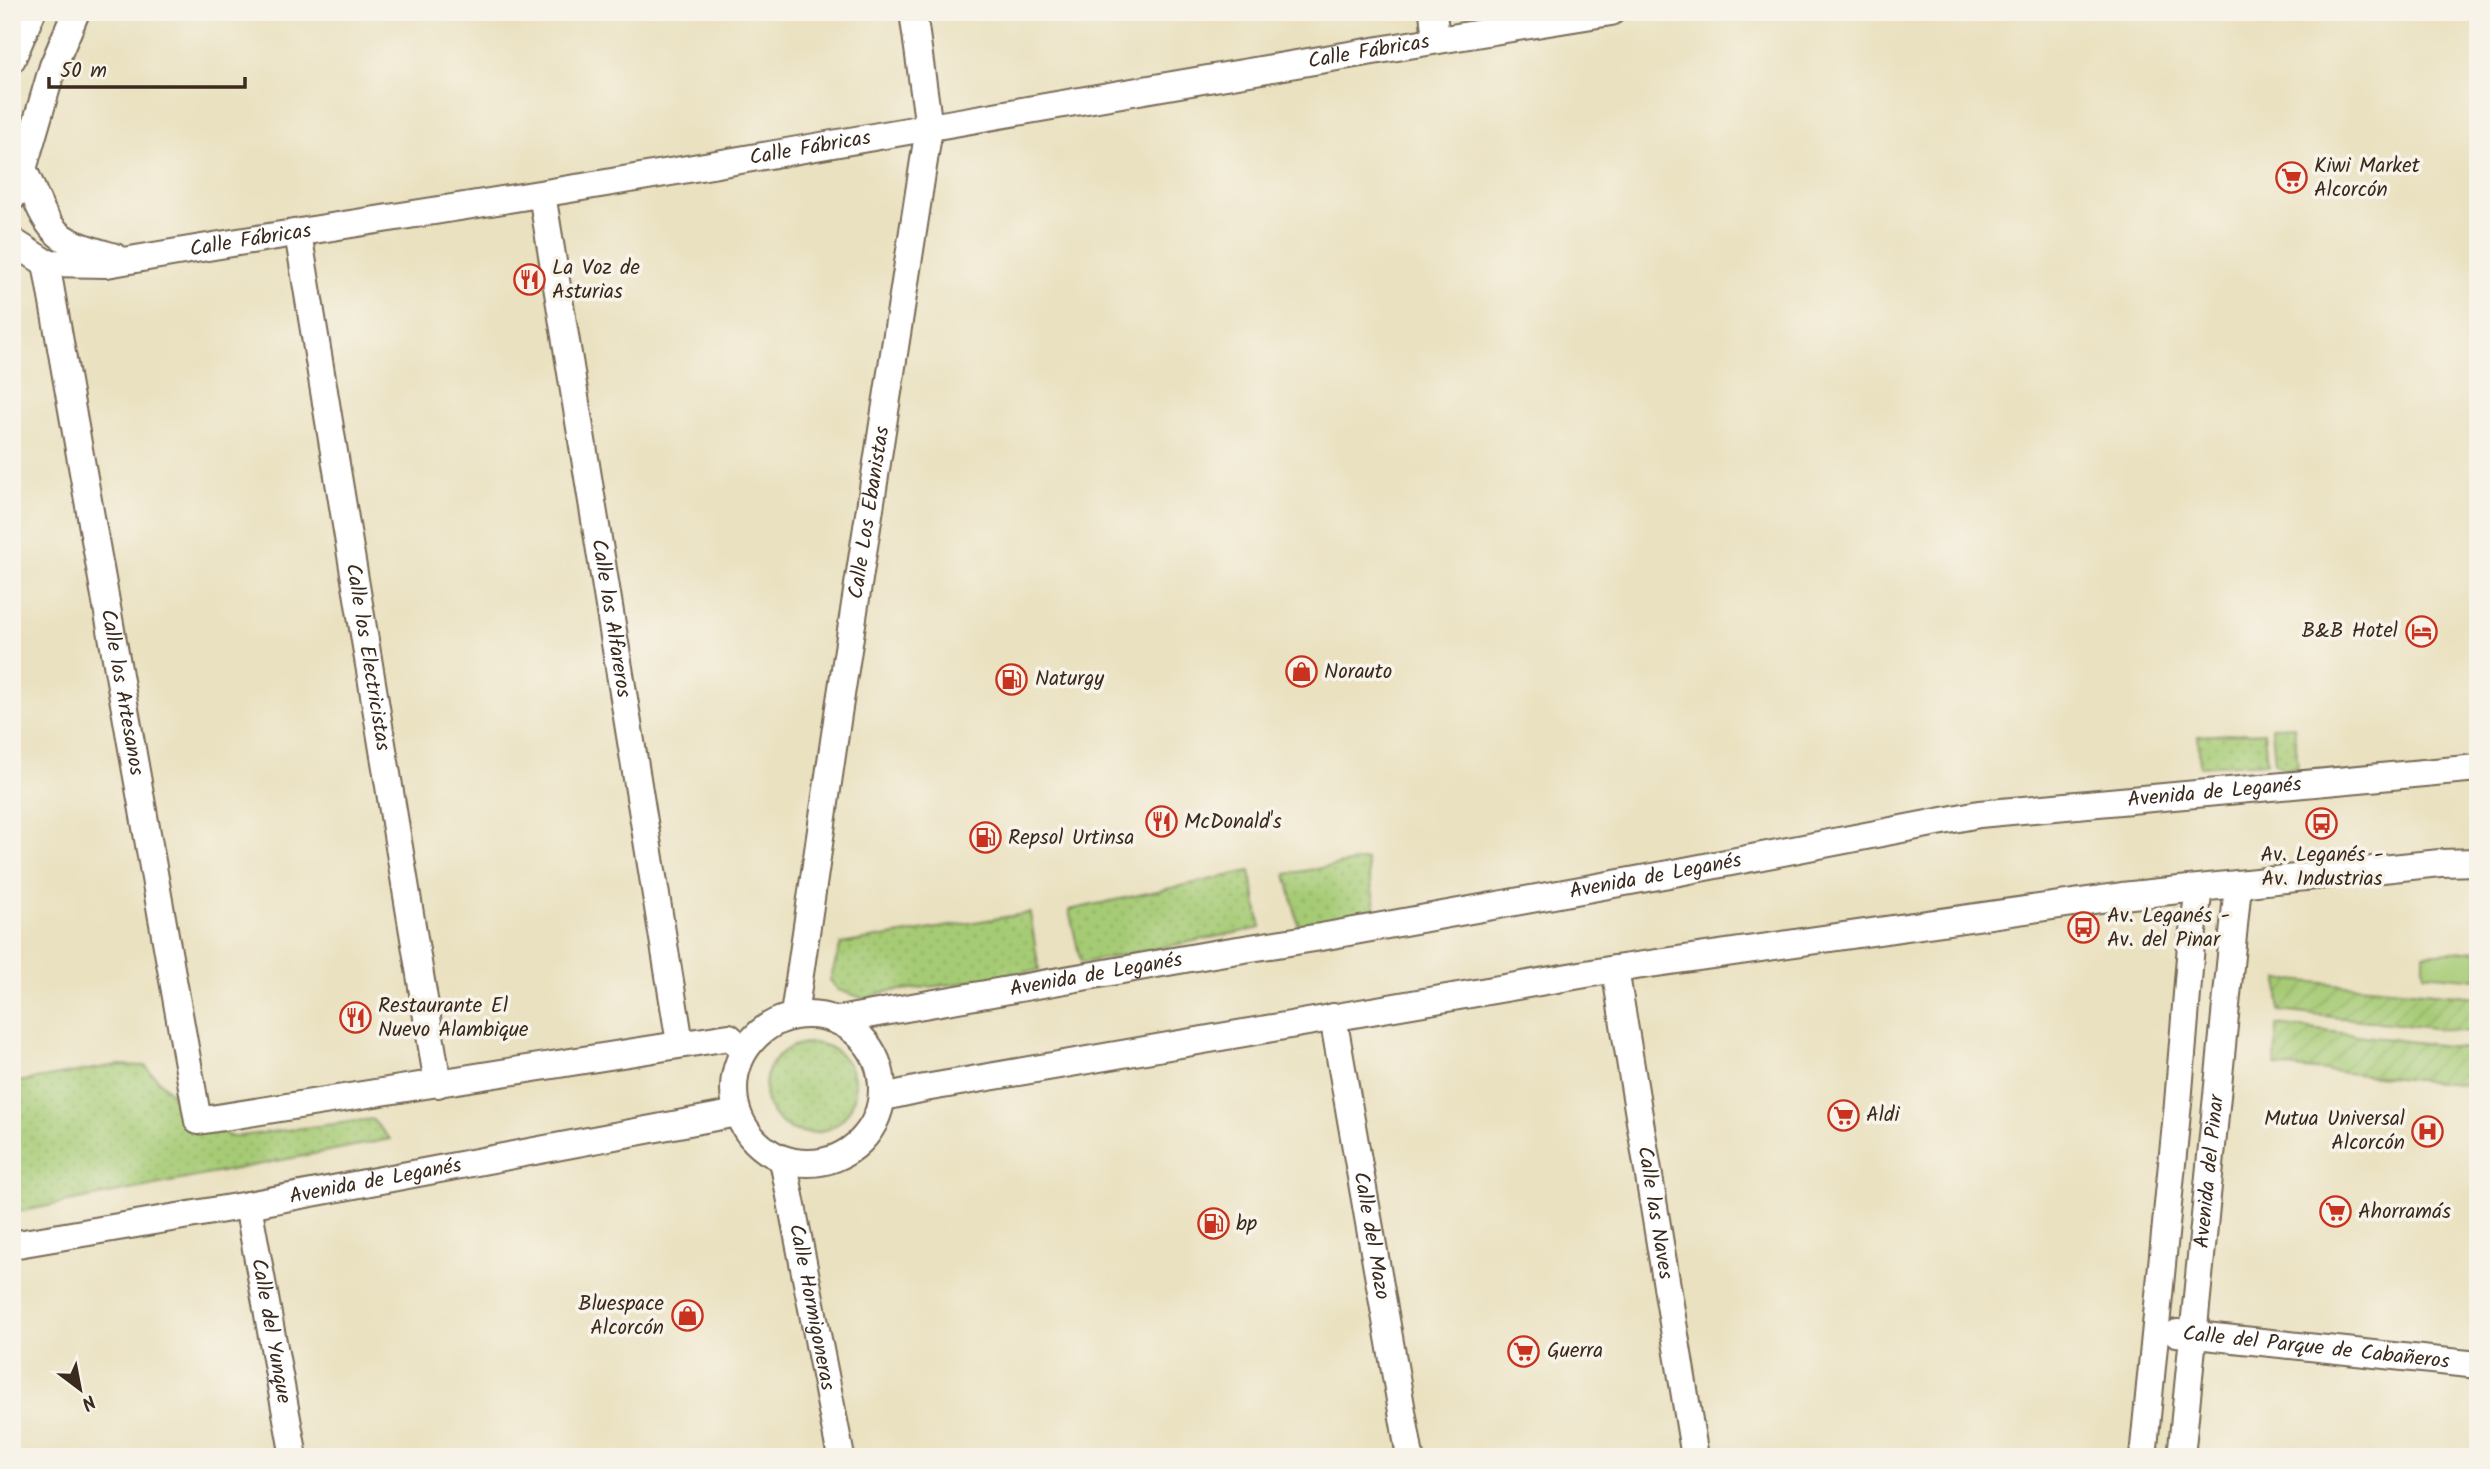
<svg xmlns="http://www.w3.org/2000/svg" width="2490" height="1469" font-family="Kalam,sans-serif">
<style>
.grass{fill:url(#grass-dots);stroke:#707a4a;stroke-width:2}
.park{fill:#a6cb75;stroke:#707a4a;stroke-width:2}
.garden{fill:url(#garden-furrows);stroke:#707a4a;stroke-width:2}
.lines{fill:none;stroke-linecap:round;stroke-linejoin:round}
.minor-casing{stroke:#786a57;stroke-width:30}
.minor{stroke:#fff;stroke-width:26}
.labels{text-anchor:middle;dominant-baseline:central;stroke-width:7;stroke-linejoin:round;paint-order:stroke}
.street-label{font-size:21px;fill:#3b2a1e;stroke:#f7f3e8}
.poi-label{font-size:21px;fill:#3b2a1e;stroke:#f7f3e8;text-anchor:start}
</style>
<defs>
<pattern id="grass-dots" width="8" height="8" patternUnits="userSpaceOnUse" patternTransform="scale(1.75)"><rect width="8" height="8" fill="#a6cb75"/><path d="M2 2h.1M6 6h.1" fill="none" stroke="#90ae65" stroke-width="1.8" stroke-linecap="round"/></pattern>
<pattern id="garden-furrows" width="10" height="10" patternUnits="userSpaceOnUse" patternTransform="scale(1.75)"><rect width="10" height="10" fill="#a6cb75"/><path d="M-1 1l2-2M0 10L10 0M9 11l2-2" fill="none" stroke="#90ae65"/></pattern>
</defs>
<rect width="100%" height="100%" fill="#f7f3e8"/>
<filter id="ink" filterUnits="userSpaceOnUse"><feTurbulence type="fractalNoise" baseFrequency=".0143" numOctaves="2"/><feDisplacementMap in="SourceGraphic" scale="14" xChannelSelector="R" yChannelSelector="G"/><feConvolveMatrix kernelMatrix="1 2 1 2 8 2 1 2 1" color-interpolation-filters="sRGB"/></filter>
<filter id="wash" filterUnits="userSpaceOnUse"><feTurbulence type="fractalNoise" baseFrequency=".00686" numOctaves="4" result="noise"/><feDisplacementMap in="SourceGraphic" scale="28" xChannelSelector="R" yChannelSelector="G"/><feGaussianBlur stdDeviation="1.57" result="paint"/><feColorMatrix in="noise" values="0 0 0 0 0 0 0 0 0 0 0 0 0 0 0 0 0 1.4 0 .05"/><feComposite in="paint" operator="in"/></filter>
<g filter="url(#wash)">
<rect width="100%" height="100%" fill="#eae1c0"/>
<g class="grass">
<path d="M 2294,726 L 2298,766 L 2285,769 L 2275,762 L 2272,727 Z"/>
<path d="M 2264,732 L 2267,762 L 2200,766 L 2198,736 Z"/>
<path d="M 1366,860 L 1376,910 L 1299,927 L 1286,874 Z"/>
<path d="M 1250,871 L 1261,928 L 1081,963 L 1069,910 Z"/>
<path d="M 1030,913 L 1039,970 L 954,984 L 884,992 L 865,999 L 838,990 L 830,980 L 841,944 Z"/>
<circle cx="810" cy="1088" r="45"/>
<path d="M 117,1065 L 145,1066 L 198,1121 L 232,1137 L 372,1119 L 390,1139 L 12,1213 L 12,1083 Z"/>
</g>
<path class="park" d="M 2478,950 L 2478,979 L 2424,974 L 2424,954 Z"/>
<g class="garden">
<path d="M 2279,979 L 2478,997 L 2478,1033 L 2279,1011 Z"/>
<path d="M 2277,1025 L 2478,1050 L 2478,1086 L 2275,1066 Z"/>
</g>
</g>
<g filter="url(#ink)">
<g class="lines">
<defs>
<g id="minor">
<path d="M 1433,12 L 1436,40"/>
<path d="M 12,59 L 32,12"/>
<path d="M 23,169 C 34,190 42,223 62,237 C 77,247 98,252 115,257"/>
<path id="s1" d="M 542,194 L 680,1043"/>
<path d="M 12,198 L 23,169 L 53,66 L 76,12"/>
<path id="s2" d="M 298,233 L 438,1084"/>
<path id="s3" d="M 12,241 L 46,263 L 107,264 C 273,235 440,211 606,183 C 942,126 1276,65 1611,12"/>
<path id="s4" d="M 46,263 L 198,1121 L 729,1037 L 744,1050"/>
<path id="s5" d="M 1615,969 L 1695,1457"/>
<circle cx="808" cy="1089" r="74"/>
<path id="s6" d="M 794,1015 L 838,714 L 929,128 L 913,12"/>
<path id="s7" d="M 1333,1017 L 1410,1457"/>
<path id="s8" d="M 838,1020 L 1219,953 L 1321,937 L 1669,874 L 1979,814 L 2478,768"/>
<path d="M 884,1097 L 925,1088 L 1615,969 L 2122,896 L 2440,863 L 2478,862"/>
<path id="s9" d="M 783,1160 L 841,1457"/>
<path id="s10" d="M 248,1205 L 294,1457"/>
<path id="s11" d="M 12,1245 L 248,1205 L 737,1113"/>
<path id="s12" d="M 2177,1333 L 2478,1365"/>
<path d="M 2143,1457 L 2178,1103 L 2191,945 L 2199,890"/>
<path id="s13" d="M 2181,1457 L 2238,885"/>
</g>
</defs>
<use href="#minor" class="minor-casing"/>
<use href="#minor" class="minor"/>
</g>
</g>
<defs>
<symbol id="supermarket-ring" viewBox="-11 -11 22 22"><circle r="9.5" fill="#f7f3e8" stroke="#c8321e" stroke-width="1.5"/><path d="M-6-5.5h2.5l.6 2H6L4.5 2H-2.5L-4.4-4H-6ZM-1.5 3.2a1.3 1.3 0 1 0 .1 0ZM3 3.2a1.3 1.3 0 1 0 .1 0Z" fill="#c8321e"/></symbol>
<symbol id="restaurant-ring" viewBox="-11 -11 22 22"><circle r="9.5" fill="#f7f3e8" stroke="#c8321e" stroke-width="1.5"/><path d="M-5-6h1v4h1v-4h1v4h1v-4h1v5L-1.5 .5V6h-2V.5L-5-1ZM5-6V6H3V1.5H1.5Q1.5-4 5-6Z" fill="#c8321e"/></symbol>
<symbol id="hotel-ring" viewBox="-11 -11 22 22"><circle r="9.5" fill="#f7f3e8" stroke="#c8321e" stroke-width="1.5"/><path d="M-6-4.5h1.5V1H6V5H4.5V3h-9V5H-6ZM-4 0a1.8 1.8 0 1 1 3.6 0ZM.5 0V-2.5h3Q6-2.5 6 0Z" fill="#c8321e"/></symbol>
<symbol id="shop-ring" viewBox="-11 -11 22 22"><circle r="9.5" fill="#f7f3e8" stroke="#c8321e" stroke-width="1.5"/><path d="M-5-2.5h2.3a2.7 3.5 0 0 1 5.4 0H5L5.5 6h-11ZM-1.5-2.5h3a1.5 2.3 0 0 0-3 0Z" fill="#c8321e"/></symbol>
<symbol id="fuel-ring" viewBox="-11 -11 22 22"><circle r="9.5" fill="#f7f3e8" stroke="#c8321e" stroke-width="1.5"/><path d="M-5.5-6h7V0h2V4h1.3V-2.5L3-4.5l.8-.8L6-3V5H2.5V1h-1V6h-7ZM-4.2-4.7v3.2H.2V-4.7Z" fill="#c8321e"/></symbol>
<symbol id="bus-ring" viewBox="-11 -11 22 22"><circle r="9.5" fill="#f7f3e8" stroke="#c8321e" stroke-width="1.5"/><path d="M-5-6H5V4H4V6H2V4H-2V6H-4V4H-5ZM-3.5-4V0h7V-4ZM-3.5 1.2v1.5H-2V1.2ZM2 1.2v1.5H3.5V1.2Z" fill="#c8321e"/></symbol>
<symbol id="hospital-ring" viewBox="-11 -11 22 22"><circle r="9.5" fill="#f7f3e8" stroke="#c8321e" stroke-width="1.5"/><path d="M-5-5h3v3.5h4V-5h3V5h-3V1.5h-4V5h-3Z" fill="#c8321e"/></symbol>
</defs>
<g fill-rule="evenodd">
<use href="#supermarket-ring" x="2274" y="160" width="35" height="35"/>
<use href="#restaurant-ring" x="512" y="262" width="35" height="35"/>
<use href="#hotel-ring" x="2404" y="614" width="35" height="35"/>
<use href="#shop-ring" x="1284" y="654" width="35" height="35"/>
<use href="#fuel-ring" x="994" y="662" width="35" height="35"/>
<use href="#restaurant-ring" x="1144" y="804" width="35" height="35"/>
<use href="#bus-ring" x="2304" y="806" width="35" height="35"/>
<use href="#fuel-ring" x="968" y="820" width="35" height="35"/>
<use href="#bus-ring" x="2066" y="910" width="35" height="35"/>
<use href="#restaurant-ring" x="338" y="1000" width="35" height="35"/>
<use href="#supermarket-ring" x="1826" y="1098" width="35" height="35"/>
<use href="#hospital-ring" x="2410" y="1114" width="35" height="35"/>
<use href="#supermarket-ring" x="2318" y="1194" width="35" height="35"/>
<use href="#fuel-ring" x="1196" y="1206" width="35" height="35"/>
<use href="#shop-ring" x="670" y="1298" width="35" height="35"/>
<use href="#supermarket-ring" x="1506" y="1334" width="35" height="35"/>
</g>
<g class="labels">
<g class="street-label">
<text stroke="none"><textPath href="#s3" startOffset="1381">Calle Fábricas</textPath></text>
<text stroke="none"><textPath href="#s3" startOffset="814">Calle Fábricas</textPath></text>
<text stroke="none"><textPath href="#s3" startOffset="247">Calle Fábricas</textPath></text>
<text stroke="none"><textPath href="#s6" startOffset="508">Calle Los Ebanistas</textPath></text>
<text stroke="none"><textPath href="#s1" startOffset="430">Calle los Alfareros</textPath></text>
<text stroke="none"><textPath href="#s2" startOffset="430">Calle los Electricistas</textPath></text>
<text stroke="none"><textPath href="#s4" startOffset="436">Calle los Artesanos</textPath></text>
<text stroke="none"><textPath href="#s8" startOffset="1396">Avenida de Leganés</textPath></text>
<text stroke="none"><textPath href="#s8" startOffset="830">Avenida de Leganés</textPath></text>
<text stroke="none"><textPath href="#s8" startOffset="262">Avenida de Leganés</textPath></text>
<text stroke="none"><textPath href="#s13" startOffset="287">Avenida del Pinar</textPath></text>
<text stroke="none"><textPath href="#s11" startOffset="369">Avenida de Leganés</textPath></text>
<text stroke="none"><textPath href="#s5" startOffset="247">Calle las Naves</textPath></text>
<text stroke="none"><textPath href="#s7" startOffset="222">Calle del Mazo</textPath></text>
<text stroke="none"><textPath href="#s9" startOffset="150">Calle Hormigoneras</textPath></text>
<text stroke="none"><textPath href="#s10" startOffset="128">Calle del Yunque</textPath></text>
<text stroke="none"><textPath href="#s12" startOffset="140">Calle del Parque de Cabañeros</textPath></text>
</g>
<g class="poi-label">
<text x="2314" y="166">Kiwi Market<tspan x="2314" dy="24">Alcorcón</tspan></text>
<text x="552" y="268">La Voz de<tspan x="552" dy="24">Asturias</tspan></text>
<text x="2398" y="631" text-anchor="end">B&amp;B Hotel</text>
<text x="1324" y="672">Norauto</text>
<text x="1035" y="679">Naturgy</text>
<text x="1184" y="822">McDonald's</text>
<text x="1008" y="838">Repsol Urtinsa</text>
<text x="2322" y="855" text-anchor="middle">Av. Leganés -<tspan x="2322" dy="24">Av. Industrias</tspan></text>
<text x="2107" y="916">Av. Leganés -<tspan x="2107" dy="24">Av. del Pinar</tspan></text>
<text x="378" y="1006">Restaurante El<tspan x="378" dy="24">Nuevo Alambique</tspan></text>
<text x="1866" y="1115">Aldi</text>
<text x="2405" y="1119" text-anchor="end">Mutua Universal<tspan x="2405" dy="24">Alcorcón</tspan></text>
<text x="2358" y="1212">Ahorramás</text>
<text x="1236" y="1224">bp</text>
<text x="664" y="1304" text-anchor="end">Bluespace<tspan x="664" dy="24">Alcorcón</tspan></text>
<text x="1547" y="1351">Guerra</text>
</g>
</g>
<rect width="2490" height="1469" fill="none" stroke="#f7f3e8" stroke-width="42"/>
<g transform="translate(80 1389) rotate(148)" stroke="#f7f3e8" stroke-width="5" paint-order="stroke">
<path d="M0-5L12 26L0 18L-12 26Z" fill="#3b2a1e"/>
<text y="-10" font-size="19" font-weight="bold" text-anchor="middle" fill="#3b2a1e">N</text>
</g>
<path d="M49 77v10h196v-10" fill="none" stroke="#3b2a1e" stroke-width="3.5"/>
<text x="60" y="77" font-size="21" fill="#3b2a1e" stroke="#f7f3e8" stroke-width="5" paint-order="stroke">50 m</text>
</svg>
